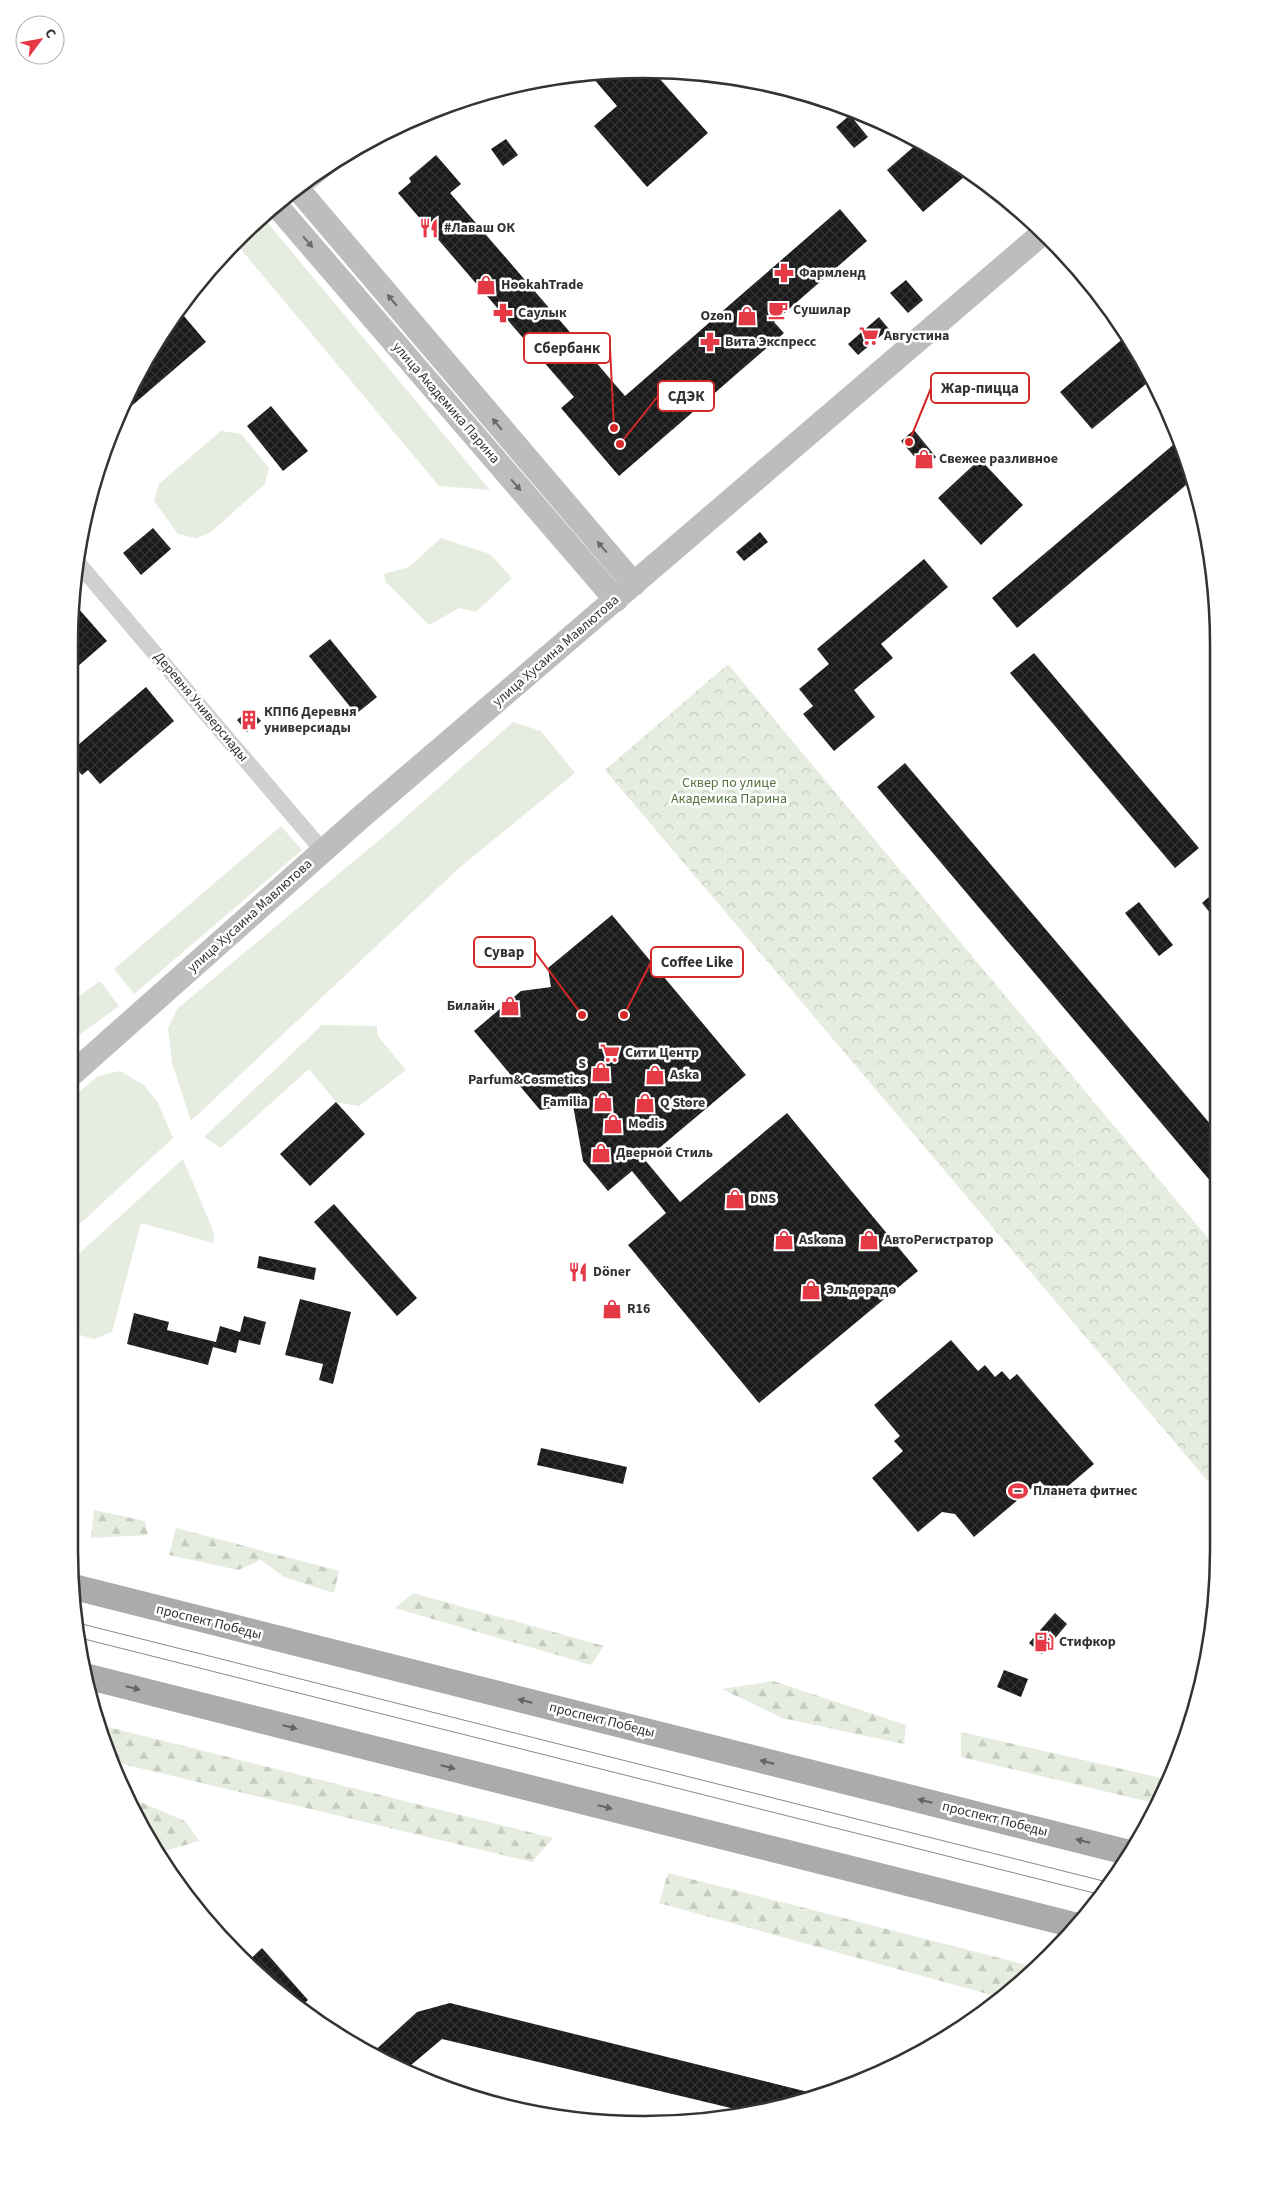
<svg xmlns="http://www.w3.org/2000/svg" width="1287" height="2194" font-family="'Source Sans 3',sans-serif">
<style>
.green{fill:#e6ecdf}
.forest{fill:url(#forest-firs)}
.park{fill:url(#park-crowns)}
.building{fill:url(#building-cross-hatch)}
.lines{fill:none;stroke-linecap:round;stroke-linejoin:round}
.street{stroke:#d0d0d0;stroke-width:16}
.secondary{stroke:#bdbdbd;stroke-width:24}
.primary{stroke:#ababab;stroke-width:26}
.tram{stroke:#888;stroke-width:1}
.oneway{fill:#6a6a6a}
.oneway2{fill:#636363}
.labels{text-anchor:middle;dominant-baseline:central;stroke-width:5;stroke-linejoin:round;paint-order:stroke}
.poi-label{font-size:14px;font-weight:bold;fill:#333;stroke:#fff;text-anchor:start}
.street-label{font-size:14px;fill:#333;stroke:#fff}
.park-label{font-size:14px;fill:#56703f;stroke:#fff}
.rim{fill:none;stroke:#333;stroke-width:2.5}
.leader{fill:none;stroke:#d62828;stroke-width:2}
.callout-dot{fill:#d62828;stroke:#fff;stroke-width:2}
.callout{fill:#fff;stroke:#d62828;stroke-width:2}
.callout-label{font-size:15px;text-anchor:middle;font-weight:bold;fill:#333}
</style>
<defs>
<pattern id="forest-firs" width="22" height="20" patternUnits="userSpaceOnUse" patternTransform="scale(1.25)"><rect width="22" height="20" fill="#e6ecdf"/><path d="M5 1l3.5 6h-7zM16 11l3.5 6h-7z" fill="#c6cbc0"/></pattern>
<pattern id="park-crowns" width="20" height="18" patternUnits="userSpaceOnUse" patternTransform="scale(1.25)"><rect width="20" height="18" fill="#e6ecdf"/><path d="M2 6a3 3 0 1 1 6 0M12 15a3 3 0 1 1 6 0" fill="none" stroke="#c6cbc0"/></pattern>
<pattern id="building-cross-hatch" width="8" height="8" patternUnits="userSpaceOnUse" patternTransform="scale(1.25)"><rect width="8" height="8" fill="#1a1a1a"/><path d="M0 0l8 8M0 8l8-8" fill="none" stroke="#333"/></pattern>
</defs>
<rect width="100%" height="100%" fill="#fff"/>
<g class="green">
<path d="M 262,216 L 490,490 L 439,486 L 234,241 Z"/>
<path d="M 221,431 L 241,434 L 269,468 L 265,484 L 211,532 L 196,538 L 178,534 L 154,501 L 159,484 Z"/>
<path d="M 441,538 L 490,554 L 512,578 L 476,612 L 459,608 L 429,625 L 385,581 L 384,574 L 409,567 Z"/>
<path d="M 513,722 L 541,731 L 575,773 L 458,869 L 191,1121 L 172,1063 L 168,1028 L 177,1009 L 390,831 Z"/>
<path d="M 281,826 L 302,850 L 134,994 L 114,969 Z"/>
<path d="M 100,981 L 119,1006 L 72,1040 L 71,1002 Z"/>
<path d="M 322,1025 L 377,1026 L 377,1035 L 406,1070 L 359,1106 L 336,1102 L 309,1069 L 221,1148 L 204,1137 Z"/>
<path d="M 120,1071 L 144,1085 L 158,1103 L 173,1138 L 72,1231 L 72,1098 L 98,1076 Z"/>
<path d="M 183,1159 L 214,1233 L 213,1243 L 141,1223 L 112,1332 L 94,1339 L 73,1333 L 72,1260 Z"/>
</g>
<g class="forest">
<path d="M 94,1510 L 145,1521 L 148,1535 L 91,1538 Z"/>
<path d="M 176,1528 L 339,1571 L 334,1593 L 284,1577 L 261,1560 L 238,1570 L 169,1555 Z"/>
<path d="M 413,1593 L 604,1646 L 591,1665 L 395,1608 Z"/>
<path d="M 773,1681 L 906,1725 L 904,1744 L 782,1718 L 722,1689 Z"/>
<path d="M 104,1726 L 553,1838 L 532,1862 L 110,1761 L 103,1744 Z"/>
<path d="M 961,1732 L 1166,1779 L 1154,1803 L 961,1757 Z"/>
<path d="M 124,1795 L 185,1821 L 199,1841 L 158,1853 Z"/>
<path d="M 668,1873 L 1035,1967 L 1002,1998 L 659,1903 Z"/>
</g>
<path class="park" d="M 728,664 L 1217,1249 L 1217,1492 L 605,770 Z"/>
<g class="building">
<path d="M 643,69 L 669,71 L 660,79 L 708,133 L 647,187 L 594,126 L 617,106 L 593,78 L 599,73 Z"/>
<path d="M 850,115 L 868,137 L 854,148 L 836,127 Z"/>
<path d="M 506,139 L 518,155 L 503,166 L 491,149 Z"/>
<path d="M 919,142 L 963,165 L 970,172 L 923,212 L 887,170 Z"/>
<path d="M 436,155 L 461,184 L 450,193 L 625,396 L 840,209 L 867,241 L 774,322 L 784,333 L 619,476 L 561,408 L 574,397 L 398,193 L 411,182 L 409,178 Z"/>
<path d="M 906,280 L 923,300 L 908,313 L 890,293 Z"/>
<path d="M 178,309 L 206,342 L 121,415 L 165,324 Z"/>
<path d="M 879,317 L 889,329 L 858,355 L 848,344 Z"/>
<path d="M 1126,336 L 1141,356 L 1152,379 L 1092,429 L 1060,392 Z"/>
<path d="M 271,406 L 308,451 L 283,471 L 247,426 Z"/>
<path d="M 914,430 L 936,457 L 924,468 L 901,441 Z"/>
<path d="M 1179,440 L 1188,459 L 1192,480 L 1017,628 L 992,598 Z"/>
<path d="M 980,459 L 1023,505 L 981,545 L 938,498 Z"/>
<path d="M 153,528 L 171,549 L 141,575 L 123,553 Z"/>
<path d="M 760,532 L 768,542 L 744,561 L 736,552 Z"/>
<path d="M 924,559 L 948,587 L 881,644 L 893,658 L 854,690 L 875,717 L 834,751 L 803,714 L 813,706 L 799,689 L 829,664 L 817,649 Z"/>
<path d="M 78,608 L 107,641 L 70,673 L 70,615 Z"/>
<path d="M 330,639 L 377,697 L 356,714 L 309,656 Z"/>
<path d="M 1034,653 L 1199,848 L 1175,868 L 1010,673 Z"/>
<path d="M 146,687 L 174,721 L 100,784 L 88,770 L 82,775 L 75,767 L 71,771 L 71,751 Z"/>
<path d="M 250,709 L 261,721 L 247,732 L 237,720 Z"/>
<path d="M 905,763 L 1217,1132 L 1217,1189 L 877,787 Z"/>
<path d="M 1217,890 L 1217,921 L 1202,903 Z"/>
<path d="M 1139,902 L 1173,945 L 1159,956 L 1125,913 Z"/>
<path d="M 612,915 L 746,1075 L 645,1160 L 680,1202 L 787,1113 L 918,1271 L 759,1403 L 628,1245 L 666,1213 L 632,1171 L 608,1191 L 583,1161 L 573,1105 L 540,1110 L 474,1031 L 521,991 L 551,987 L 548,968 Z"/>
<path d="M 336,1102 L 365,1134 L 310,1186 L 280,1154 Z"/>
<path d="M 334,1204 L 417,1298 L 397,1316 L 314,1222 Z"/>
<path d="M 259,1256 L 316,1268 L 314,1280 L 257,1268 Z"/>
<path d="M 300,1299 L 351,1312 L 333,1384 L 319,1380 L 323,1364 L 285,1355 Z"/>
<path d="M 134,1313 L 169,1322 L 167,1330 L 216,1342 L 220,1326 L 240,1332 L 244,1316 L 266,1322 L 260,1345 L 239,1340 L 236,1353 L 213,1347 L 208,1365 L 127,1344 Z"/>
<path d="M 951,1340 L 978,1371 L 985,1365 L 995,1377 L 1002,1371 L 1010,1380 L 1017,1374 L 1094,1464 L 1054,1498 L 1040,1481 L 974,1537 L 955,1514 L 942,1512 L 918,1532 L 872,1478 L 903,1451 L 894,1441 L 900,1436 L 874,1405 Z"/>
<path d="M 541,1448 L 627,1467 L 623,1484 L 537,1465 Z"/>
<path d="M 1055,1613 L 1067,1624 L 1042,1654 L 1029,1643 Z"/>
<path d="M 1004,1670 L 1028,1679 L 1021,1697 L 997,1687 Z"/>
<path d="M 262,1948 L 308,2000 L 299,2008 L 245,1964 Z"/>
<path d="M 450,2003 L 522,2021 L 820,2095 L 756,2114 L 442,2039 L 404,2071 L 370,2055 L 417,2012 Z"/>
</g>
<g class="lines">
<g class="street">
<path d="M 299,190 L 339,158"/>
<path d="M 78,563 L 323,851"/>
</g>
<g class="secondary">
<path d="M 297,188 L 634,584"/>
<path d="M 276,205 L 616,600"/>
<path d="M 72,1074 L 360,818 L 1044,232"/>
</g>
<g class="primary">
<path d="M 74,1587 L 1130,1853"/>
<path d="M 85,1676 L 1078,1926"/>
</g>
<g class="tram">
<path d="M 74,1622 L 1111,1883"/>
<path d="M 76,1637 L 1102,1895"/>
</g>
</g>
<defs><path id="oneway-solid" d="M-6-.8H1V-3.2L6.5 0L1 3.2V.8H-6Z" transform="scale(1.25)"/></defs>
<g class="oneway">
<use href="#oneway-solid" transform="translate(308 242) rotate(49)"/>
<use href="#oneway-solid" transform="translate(392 300) rotate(-130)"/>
<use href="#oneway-solid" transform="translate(497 424) rotate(-130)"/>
<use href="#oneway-solid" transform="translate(516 485) rotate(49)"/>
<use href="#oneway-solid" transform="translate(602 547) rotate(-131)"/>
</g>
<g class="oneway2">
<use href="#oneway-solid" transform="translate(133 1688) rotate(14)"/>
<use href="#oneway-solid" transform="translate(525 1701) rotate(-166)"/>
<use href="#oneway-solid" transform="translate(290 1727) rotate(14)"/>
<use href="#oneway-solid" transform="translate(767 1762) rotate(-166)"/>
<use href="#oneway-solid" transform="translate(448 1767) rotate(14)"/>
<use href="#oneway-solid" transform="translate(925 1801) rotate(-166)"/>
<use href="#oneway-solid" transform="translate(605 1807) rotate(14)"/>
<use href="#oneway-solid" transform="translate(1083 1841) rotate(-166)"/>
</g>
<defs>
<symbol id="restaurant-bare" viewBox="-9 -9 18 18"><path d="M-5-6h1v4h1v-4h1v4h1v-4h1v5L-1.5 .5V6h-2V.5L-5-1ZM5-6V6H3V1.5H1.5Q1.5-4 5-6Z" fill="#e63946" stroke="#fff" stroke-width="2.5" paint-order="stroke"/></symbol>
<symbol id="pharmacy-bare" viewBox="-9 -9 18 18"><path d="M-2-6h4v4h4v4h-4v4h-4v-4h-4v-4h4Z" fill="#e63946" stroke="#fff" stroke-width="2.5" paint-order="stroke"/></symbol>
<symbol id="shop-bare" viewBox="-9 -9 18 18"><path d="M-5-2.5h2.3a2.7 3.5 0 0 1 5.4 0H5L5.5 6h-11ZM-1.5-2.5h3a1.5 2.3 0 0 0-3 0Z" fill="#e63946" stroke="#fff" stroke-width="2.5" paint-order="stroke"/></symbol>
<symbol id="cafe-bare" viewBox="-9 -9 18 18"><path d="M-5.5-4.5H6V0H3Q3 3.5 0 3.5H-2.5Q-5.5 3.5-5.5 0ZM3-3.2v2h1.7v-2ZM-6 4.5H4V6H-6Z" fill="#e63946" stroke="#fff" stroke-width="2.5" paint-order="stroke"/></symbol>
<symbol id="supermarket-bare" viewBox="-9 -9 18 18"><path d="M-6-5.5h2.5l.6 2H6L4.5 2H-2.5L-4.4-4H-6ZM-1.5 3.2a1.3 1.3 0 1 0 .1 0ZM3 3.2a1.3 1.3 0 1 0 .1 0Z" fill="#e63946" stroke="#fff" stroke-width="2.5" paint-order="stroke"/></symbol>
<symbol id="building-bare" viewBox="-9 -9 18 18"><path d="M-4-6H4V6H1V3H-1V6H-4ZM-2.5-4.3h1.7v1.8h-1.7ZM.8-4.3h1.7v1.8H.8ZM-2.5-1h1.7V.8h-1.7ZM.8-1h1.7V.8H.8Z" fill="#e63946" stroke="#fff" stroke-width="2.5" paint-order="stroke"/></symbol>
<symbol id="stadium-bare" viewBox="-9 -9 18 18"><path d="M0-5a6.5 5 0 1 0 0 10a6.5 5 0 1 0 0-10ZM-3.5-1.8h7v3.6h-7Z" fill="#e63946" stroke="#fff" stroke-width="2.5" paint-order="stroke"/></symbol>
<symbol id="fuel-bare" viewBox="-9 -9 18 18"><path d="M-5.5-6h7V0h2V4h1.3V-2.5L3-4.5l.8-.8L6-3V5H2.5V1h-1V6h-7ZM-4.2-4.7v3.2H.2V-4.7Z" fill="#e63946" stroke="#fff" stroke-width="2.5" paint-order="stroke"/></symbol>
</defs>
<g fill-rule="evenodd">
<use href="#restaurant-bare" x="415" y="214" width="28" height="28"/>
<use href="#pharmacy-bare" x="770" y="259" width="28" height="28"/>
<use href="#shop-bare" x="472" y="271" width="28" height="28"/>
<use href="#cafe-bare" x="764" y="296" width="28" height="28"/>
<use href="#pharmacy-bare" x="489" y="299" width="28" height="28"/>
<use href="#shop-bare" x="733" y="302" width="28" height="28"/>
<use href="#supermarket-bare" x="855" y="322" width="28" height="28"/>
<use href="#pharmacy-bare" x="696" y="328" width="28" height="28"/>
<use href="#shop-bare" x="910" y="445" width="28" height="28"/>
<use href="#building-bare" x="235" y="706" width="28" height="28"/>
<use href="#shop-bare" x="496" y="992" width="28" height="28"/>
<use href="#supermarket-bare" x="596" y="1039" width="28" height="28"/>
<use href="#shop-bare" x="587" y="1058" width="28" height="28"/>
<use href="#shop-bare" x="641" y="1061" width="28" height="28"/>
<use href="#shop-bare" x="589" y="1088" width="28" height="28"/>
<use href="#shop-bare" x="631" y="1089" width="28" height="28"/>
<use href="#shop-bare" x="599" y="1110" width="28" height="28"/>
<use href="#shop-bare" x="587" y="1139" width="28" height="28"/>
<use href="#shop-bare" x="721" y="1185" width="28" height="28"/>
<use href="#shop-bare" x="770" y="1226" width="28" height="28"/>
<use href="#shop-bare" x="855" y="1226" width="28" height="28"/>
<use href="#restaurant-bare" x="564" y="1258" width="28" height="28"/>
<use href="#shop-bare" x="797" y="1276" width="28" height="28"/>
<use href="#shop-bare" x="598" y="1295" width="28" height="28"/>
<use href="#stadium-bare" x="1004" y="1477" width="28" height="28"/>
<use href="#fuel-bare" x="1030" y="1628" width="28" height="28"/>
</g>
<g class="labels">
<g class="poi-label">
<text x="444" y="228">#Лаваш ОК</text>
<text x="799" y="273">Фармленд</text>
<text x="501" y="285">HookahTrade</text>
<text x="793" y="310">Сушилар</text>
<text x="518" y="313">Саулык</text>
<text x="732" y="316" text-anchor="end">Ozon</text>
<text x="884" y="336">Августина</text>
<text x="725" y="342">Вита Экспресс</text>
<text x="939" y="459">Свежее разливное</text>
<text x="264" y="712">КПП6 Деревня<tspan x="264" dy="16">универсиады</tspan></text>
<text x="495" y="1006" text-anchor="end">Билайн</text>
<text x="625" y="1053">Сити Центр</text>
<text x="586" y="1064" text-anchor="end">S<tspan x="586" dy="16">Parfum&amp;Cosmetics</tspan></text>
<text x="670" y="1075">Aska</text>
<text x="588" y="1102" text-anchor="end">Familia</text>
<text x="660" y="1103">Q Store</text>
<text x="628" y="1124">Modis</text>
<text x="616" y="1153">Дверной Стиль</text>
<text x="750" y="1199">DNS</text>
<text x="799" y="1240">Askona</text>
<text x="884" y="1240">АвтоРегистратор</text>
<text x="593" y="1272">Döner</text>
<text x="826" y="1290">Эльдорадо</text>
<text x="627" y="1309">R16</text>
<text x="1033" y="1491">Планета фитнес</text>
<text x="1059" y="1642">Стифкор</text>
</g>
<g class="street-label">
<text transform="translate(446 403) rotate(49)">улица Академика Парина</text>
<text transform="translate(556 651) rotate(-41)">улица Хусаина Мавлютова</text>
<text transform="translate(201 707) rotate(50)">Деревня Универсиады</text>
<text transform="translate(250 916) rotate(-42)">улица Хусаина Мавлютова</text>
<text transform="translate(209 1622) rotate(14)">проспект Победы</text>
<text transform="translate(602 1720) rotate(14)">проспект Победы</text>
<text transform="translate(995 1819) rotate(14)">проспект Победы</text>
</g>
<g class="park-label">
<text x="729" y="783">Сквер по улице<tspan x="729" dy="16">Академика Парина</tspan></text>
</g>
</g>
<path d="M0 0H1287V2194H0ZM644 78H644A566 566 0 0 1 1210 644V1550A566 566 0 0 1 644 2116H644A566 566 0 0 1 78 1550V644A566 566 0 0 1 644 78Z" fill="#fff" fill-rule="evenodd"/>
<path class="rim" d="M644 78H644A566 566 0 0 1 1210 644V1550A566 566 0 0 1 644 2116H644A566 566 0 0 1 78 1550V644A566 566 0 0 1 644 78Z"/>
<path class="leader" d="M614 428L610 348M909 442L931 388M620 444L658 396M582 1015L535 952M624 1015L651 962"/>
<g class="callout-dot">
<circle cx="614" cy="428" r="5"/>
<circle cx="909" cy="442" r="5"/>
<circle cx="620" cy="444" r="5"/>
<circle cx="582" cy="1015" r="5"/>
<circle cx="624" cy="1015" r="5"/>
</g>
<g class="callout">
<rect x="524" y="333" width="86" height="30" rx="5"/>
<rect x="931" y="373" width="98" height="30" rx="5"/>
<rect x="658" y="381" width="56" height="30" rx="5"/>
<rect x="474" y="937" width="61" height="30" rx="5"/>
<rect x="651" y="947" width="92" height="30" rx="5"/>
</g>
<g class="callout-label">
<text x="567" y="353">Сбербанк</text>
<text x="980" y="393">Жар-пицца</text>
<text x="686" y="401">СДЭК</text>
<text x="504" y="957">Сувар</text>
<text x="697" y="967">Coffee Like</text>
</g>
<g transform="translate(40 40) rotate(58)"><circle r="24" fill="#ffffff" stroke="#adadad"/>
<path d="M0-4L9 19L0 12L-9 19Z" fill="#e63946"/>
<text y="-8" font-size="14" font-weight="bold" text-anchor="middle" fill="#333333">С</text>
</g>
</svg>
